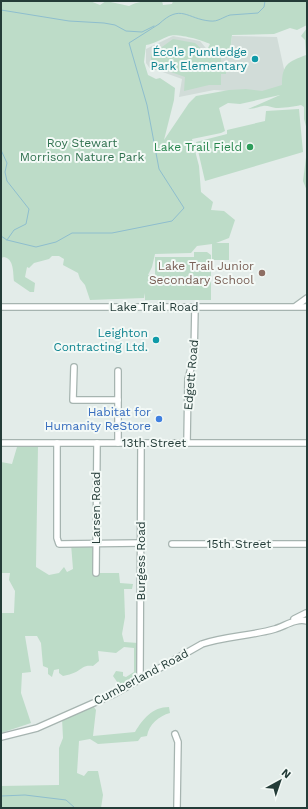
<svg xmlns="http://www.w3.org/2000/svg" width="308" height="809" font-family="'Work Sans',sans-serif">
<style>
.built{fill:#d1dcd8}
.green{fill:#bddcc8}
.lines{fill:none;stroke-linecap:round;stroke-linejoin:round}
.stream{stroke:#8ebece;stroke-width:1}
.minor-casing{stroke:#a6b4b0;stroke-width:8}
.minor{stroke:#fff;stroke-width:5.5}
.culture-dot{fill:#0f9aa8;stroke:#f3f9f6;stroke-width:1.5}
.leisure-dot{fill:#2e9e5b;stroke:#f3f9f6;stroke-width:1.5}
.education-dot{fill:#8d6e63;stroke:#f3f9f6;stroke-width:1.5}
.shop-dot{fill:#3f7fe0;stroke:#f3f9f6;stroke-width:1.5}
.labels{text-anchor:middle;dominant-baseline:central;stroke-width:4;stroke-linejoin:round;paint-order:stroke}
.culture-label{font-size:12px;fill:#0d838f;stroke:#f3f9f6;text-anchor:end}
.park-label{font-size:12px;fill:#30714f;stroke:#f3f9f6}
.leisure-label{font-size:12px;fill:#27864d;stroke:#f3f9f6;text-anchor:end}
.education-label{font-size:12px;fill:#785e54;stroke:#f3f9f6;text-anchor:end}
.street-label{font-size:12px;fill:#243c38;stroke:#f3f9f6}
.shop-label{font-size:12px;fill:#366cbe;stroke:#f3f9f6;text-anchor:end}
</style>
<rect width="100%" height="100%" fill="#e3ece9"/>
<path class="built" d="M 173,36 L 200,41 L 210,53 L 222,51 L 230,55 L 232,36 L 277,37 L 284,69 L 283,94 L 214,90 L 179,97 L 182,79 L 157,70 L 151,70 L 146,63 L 146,49 Z"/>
<g class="green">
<path d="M 1,1 L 90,1 L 100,5 L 106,1 L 129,6 C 140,0 151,1 162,1 L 163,5 L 172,4 L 173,1 L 307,1 L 307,25 L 297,30 L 290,28 L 274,34 L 232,35 L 230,53 L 217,47 L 214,51 L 210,51 L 208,48 L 210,44 C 202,40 177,33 169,36 C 161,39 154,44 146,45 L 144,62 L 148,75 L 156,79 L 160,78 L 175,88 L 174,100 L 164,140 L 189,103 L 196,96 L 229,90 L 246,89 L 262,91 L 282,85 C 282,64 288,62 306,55 L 305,40 L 301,36 L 307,28 L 307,130 L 304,119 L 304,107 L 301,105 C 293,107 283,108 276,108 C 272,108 267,105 263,106 C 257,107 255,109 248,109 L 280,95 L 240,104 L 228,103 L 219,108 L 225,131 L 221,133 L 192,139 L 199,166 L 201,192 L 213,202 L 211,210 L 224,211 L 235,220 L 229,238 L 216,243 L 229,243 L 229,260 L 212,260 L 212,244 L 197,246 L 191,253 L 155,254 L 152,267 L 148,275 L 155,275 L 155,257 L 194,257 L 194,252 L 207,252 L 211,255 L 211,300 L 145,300 L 145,293 L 144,298 L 90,300 L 85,285 L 80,279 L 78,273 L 63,265 L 64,259 L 59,256 L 52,256 L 49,259 L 34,263 L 29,268 L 27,267 L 25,277 L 35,283 L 34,292 L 30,292 L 14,281 C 13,272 14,259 4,257 L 1,258 Z"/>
<path d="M 173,39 L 195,43 L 208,55 L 221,54 L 221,66 L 226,67 L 226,74 L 221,74 L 221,85 L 209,85 L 184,91 L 185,77 L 151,65 L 151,55 Z"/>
<path d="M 299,109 L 303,152 L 205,181 L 196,142 L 227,134 L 227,130 L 265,121 L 266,111 Z"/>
<path d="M 307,150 L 307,191 L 303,181 Z"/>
<path d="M 38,446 L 36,567 L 49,575 L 59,573 L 64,567 L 67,572 L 73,569 L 71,544 L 93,545 L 93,573 L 119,573 L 120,583 L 133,584 L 132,589 L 124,589 L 125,617 L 122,634 L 124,642 L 138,643 L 138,677 L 120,686 L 113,676 L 116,671 L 123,672 L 123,676 L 126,677 L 134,672 L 134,648 L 124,647 L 116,653 L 98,651 L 99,661 L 93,666 C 84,665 83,668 76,672 C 72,674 67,675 63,676 L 59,673 L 59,669 L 54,670 L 52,677 L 48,674 L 48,668 L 43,666 L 41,643 L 37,636 L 25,636 L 31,672 L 22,673 L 21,693 L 31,723 L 1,733 L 1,613 L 14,613 L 15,591 L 9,580 L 10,573 L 1,573 L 1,462 L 12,464 L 17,447 Z"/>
<path d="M 92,704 L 96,710 L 93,736 L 135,732 C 143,719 152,707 169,707 L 170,713 C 159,716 149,724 147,736 L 141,737 L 138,741 L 98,744 L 90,739 L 79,741 L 77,773 L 84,776 L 88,771 L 98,771 L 103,795 L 101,808 L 1,808 L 1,786 L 59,785 L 59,748 L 63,738 L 62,718 Z"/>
</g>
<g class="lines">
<g class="stream">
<path d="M 1,10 L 69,21 L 104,23 L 115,25 L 126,31 L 142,32 L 154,26"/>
<path d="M 159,24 C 181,3 187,19 210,21 C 218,22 223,17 230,15 C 239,14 249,14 258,13 L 264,7 L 265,1"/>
<path d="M 1,150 L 7,163 L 5,172 L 7,181 L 29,209 L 26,224 L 14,230 L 7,240"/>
<path d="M 1,236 L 7,240 L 36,247 L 56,242 L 72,233 L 112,233 L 172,221 L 184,208 L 159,169 L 147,105 L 129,43 L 159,24"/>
<path d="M 1,796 L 25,795 L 66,800 L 75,808"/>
</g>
<defs>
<g id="minor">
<path d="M 296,306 L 307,298"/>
<path d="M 1,307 L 307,307"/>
<path d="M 74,367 L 73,400 L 118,400"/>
<path d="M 1,443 L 307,443"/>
<path d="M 57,443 L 57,538 L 59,544 L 141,543"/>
<path d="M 118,443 L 118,371"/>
<path d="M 141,443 L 140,675 L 142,678"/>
<path d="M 187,443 L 188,379 L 194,357 L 195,307"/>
<path d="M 172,544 L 307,544"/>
<path d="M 96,573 L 97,443"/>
<path d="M 294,619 L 306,613"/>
<path d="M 175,734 L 178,742 L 177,808"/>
<path d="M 1,737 L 37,728 L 114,694 L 202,644 C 226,636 251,636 275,629 C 285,626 296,618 307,621"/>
</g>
</defs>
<use href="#minor" class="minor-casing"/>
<use href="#minor" class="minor"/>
</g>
<g class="culture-dot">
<circle cx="255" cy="59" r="4"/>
<circle cx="156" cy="340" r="4"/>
</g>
<circle class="leisure-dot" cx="250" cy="147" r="4"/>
<circle class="education-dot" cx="262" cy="273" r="4"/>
<circle class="shop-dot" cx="159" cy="419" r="4"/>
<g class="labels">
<g class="culture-label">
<text x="247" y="52">École Puntledge<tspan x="247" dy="14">Park Elementary</tspan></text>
<text x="148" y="333">Leighton<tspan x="148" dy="14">Contracting Ltd.</tspan></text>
</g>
<g class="park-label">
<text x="82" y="143">Roy Stewart<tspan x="82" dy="14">Morrison Nature Park</tspan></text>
</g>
<g class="leisure-label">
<text x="242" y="147">Lake Trail Field</text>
</g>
<g class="education-label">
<text x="254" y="266">Lake Trail Junior<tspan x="254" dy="14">Secondary School</tspan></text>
</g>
<g class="street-label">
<text x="154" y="307">Lake Trail Road</text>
<text transform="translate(191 375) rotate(-85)">Edgett Road</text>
<text x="154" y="443">13th Street</text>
<text transform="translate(96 508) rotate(-90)">Larsen Road</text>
<text x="239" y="544">15th Street</text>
<text transform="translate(141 561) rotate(-90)">Burgess Road</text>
<text transform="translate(141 677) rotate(-28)">Cumberland Road</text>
</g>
<g class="shop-label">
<text x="151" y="412">Habitat for<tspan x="151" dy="14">Humanity ReStore</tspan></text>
</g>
</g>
<rect width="308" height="809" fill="none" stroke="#243c38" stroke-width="4"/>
<g transform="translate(280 781) rotate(40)" stroke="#f3f9f6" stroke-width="3" paint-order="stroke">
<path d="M0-3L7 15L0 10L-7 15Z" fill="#243c38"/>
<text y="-6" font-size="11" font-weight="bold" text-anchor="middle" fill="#243c38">N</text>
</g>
</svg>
